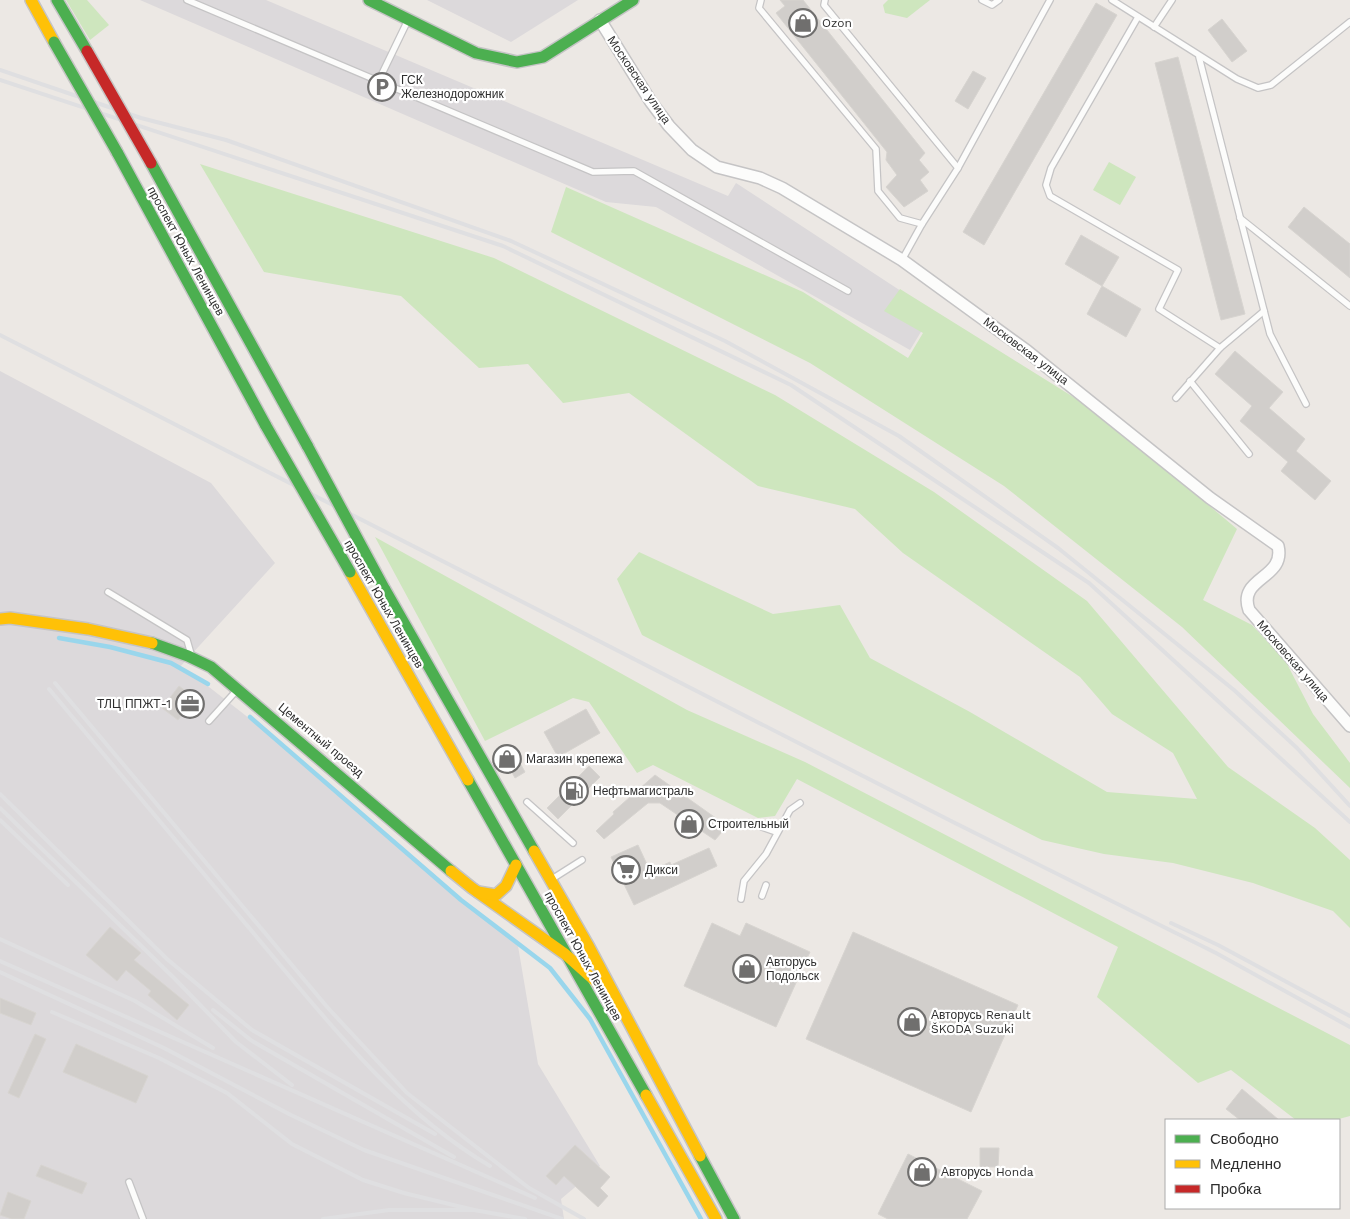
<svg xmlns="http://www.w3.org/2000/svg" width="1350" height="1219" font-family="'Work Sans',sans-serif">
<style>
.industrial{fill:#dcd9db}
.green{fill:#cee6be}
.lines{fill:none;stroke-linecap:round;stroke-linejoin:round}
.stream{stroke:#99d6ec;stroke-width:4.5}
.building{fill:#d1cecb;stroke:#d7d4d0}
.lane-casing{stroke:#c5c4c5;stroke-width:8}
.street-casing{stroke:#c5c4c5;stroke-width:14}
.fast-casing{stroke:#c5c4c5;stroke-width:14}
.slow-casing{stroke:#c5c4c5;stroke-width:14}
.lane{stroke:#fcfcfb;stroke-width:5.5}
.street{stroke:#fcfcfb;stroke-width:11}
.fast{stroke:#4caf50;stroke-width:11}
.slow{stroke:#ffc107;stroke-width:11}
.rail{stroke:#dfdfe1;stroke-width:4}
.fast-bridge-casing{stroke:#c6c5c4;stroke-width:14;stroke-linecap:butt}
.jam-bridge-casing{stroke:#c6c5c4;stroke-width:14;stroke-linecap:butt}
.fast-bridge{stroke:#4caf50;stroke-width:11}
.jam-bridge{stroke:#c62828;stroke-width:11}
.labels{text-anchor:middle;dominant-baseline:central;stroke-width:4.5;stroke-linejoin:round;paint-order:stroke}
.poi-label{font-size:12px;fill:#2e2e2e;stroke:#fff;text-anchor:start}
.street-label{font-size:12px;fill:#2e2e2e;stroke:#fff}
</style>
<rect width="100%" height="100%" fill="#ece8e4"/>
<g class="industrial">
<path d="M 140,0 L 266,0 L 728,196 L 736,183 L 933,312 L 910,350 L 656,207 L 606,202 Z"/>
<path d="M 427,0 L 578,0 L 511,42 Z"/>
<path d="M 0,371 L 211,483 L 275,563 L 179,668 L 191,673 L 245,715 L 518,946 L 538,1064 L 600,1166 L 561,1199 L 564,1219 L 0,1219 Z"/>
</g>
<g class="green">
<path d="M 66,0 L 87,0 L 109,25 L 90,40 Z"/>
<path d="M 888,0 L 930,0 L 907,18 L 885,13 L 883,5 Z"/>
<path d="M 1109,162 L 1136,177 L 1120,205 L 1093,190 Z"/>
<path d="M 200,164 L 494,258 L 775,395 L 934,492 L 1087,601 L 1228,767 L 1315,828 L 1350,860 L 1350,928 L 1333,911 L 1253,883 L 1173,863 L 1104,854 L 1042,840 L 642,635 L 617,579 L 639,552 L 773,614 L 840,605 L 870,658 L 970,712 L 1107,792 L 1197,799 L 1173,753 L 1112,714 L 1080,677 L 903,553 L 855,509 L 758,486 L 629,393 L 563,403 L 528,364 L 479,368 L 401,296 L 264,272 Z"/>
<path d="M 566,187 L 803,292 L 908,358 L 923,333 L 884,311 L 900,289 L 1099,413 L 1237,529 L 1203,600 L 1252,625 L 1286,662 L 1313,714 L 1350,763 L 1350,788 L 1182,627 L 1004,486 L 810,363 L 551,232 Z"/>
<path d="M 375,537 L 687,710 L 805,762 L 1350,1045 L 1350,1116 L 1335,1120 L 1296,1120 L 1231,1070 L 1198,1083 L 1097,997 L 1118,947 L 797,779 L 775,816 L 758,818 L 653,765 L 637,773 L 589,702 L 573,698 L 485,741 Z"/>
</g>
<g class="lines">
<g class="stream">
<path d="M 59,638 L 110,647 L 171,663 L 208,684"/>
<path d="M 250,717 L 461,900 L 550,968 L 590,1019 L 701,1219"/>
</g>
</g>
<g class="building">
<path d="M 780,0 L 803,0 L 925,153 L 919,160 L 929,172 L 920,180 L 928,191 L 904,207 L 886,187 L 897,175 L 886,160 L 887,152 L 776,13 L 785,6 Z"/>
<path d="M 1096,3 L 1117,15 L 984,245 L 963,232 Z"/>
<path d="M 1222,19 L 1247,51 L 1232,62 L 1208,30 Z"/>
<path d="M 1178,57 L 1245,314 L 1221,320 L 1155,63 Z"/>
<path d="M 973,71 L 986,78 L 968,109 L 955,101 Z"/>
<path d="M 1304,207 L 1350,244 L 1350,278 L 1288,227 Z"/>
<path d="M 1081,235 L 1119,257 L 1102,286 L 1065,264 Z"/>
<path d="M 1102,286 L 1141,309 L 1126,337 L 1087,314 Z"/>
<path d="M 1235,351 L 1283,392 L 1269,408 L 1305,439 L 1296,451 L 1331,481 L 1315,500 L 1281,471 L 1288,462 L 1240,421 L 1252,406 L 1215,374 Z"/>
<path d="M 179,686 L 195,698 L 178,720 L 162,708 Z"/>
<path d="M 586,709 L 600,733 L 558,757 L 544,732 Z"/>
<path d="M 511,747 L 525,772 L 515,778 L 501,752 Z"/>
<path d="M 589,766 L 600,777 L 558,819 L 547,808 Z"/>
<path d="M 655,775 L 727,826 L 715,840 L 660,803 L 648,803 L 604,839 L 596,831 L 614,814 L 613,812 Z"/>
<path d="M 638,845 L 650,871 L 670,862 L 671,865 L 709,848 L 717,866 L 634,905 L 611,857 Z"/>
<path d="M 712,923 L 740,936 L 746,923 L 810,952 L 776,1027 L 684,986 Z"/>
<path d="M 110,927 L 141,953 L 134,960 L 189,1005 L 177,1020 L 148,995 L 151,991 L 126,970 L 117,981 L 86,955 Z"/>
<path d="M 853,932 L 1018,1005 L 971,1112 L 806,1039 Z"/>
<path d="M 0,998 L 36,1013 L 31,1025 L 0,1013 Z"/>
<path d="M 35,1034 L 46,1039 L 19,1098 L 8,1093 Z"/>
<path d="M 76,1044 L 148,1076 L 136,1103 L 63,1072 Z"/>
<path d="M 1242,1089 L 1279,1120 L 1240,1120 L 1226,1109 Z"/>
<path d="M 575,1145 L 610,1177 L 600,1188 L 608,1196 L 598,1207 L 564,1176 L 556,1185 L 546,1176 Z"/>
<path d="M 980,1148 L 999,1148 L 998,1167 L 980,1167 Z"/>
<path d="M 908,1154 L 982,1191 L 967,1219 L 888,1219 L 878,1214 Z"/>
<path d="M 41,1165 L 87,1183 L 82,1194 L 36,1176 Z"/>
<path d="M 8,1192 L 31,1201 L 24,1219 L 12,1219 L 0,1215 Z"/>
</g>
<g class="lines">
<defs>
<g id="lane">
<path d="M 187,0 L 593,172 L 634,171 L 848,291"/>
<path d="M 761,0 L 759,8 L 876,149 L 878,191 L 900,218 L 922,224 L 958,168 L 824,5 L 825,0"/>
<path d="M 982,0 L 992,5 L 999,0"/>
<path d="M 1112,0 L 1237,79 L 1258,88 L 1271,85 L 1350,22"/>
<path d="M 1138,17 L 1051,168 L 1046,185 L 1050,196 L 1178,270 L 1159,309 L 1220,348 L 1176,398"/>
<path d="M 1154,27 L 1172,0"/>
<path d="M 1199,57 L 1270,334 L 1306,404"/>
<path d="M 379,80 L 408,20"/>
<path d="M 958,168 L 1050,0"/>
<path d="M 1240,218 L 1350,306"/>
<path d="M 902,260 L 922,224"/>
<path d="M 1220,348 L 1264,311"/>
<path d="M 1190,381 L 1249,454"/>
<path d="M 108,592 L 187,640 L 191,654"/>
<path d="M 209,721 L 237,690"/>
<path d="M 527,802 L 573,843"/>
<path d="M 759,826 L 776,832"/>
<path d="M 552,879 L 582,860"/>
<path d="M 762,896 L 766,885"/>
<path d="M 741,899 L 744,881 L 766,854 L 790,810 L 800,803"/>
<path d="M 129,1182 L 143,1219"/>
</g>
<path id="street" d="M 600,20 L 651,102 L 669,126 L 692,150 L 717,167 L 760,178 L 782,188 L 902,260 L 1027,351 L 1210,498 L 1278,546 C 1286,579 1237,577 1249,610 L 1350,726"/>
<g id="fast">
<path d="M 57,0 L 87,51"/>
<path d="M 369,0 L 476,53 L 517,62 L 543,57 L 633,0"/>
<path d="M 117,152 L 266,426"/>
<path d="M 151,163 L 308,447"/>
<path d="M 384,588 L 534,851"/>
<path d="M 152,643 L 188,656 L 211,667 L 451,871"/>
<path d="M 468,780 L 646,1095"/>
<path d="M 700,1156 L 734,1219"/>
</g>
<g id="slow">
<path d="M 31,0 L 54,42"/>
<path d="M 350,572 L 468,780"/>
<path d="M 0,619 L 10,618 L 88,629 L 152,643"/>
<path d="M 534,851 L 589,947 L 700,1156"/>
<path d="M 451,871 L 472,888 L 565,954 L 613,997"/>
<path d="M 478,892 L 496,895 L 506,886 L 516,865"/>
<path d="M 646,1095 L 716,1219"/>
</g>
</defs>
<use href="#lane" class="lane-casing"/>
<use href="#street" class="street-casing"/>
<use href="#fast" class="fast-casing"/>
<use href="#slow" class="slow-casing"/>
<use href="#lane" class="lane"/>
<use href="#street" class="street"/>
<use href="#fast" class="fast"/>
<use href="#slow" class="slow"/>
<g class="rail">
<path d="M 0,70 L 141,118 L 226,140 L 511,241 L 725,341 L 899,436 L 1058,548 L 1234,690 L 1297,748 L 1350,806"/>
<path d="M 0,80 L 503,246 L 791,385 L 1089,583 L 1350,822"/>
<path d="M 0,335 L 955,823 L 1216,953 L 1350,1027"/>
<path d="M 55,683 L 328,1008 L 407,1093 L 529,1188 L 584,1219"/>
<path d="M 49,689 C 117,771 186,853 255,935 C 325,1018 395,1110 490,1166"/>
<path d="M 0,794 L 167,959 L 252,1030 L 435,1134"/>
<path d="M 0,808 L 175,979 L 236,1042 L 292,1085"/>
<path d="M 0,820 L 68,885"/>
<path d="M 1171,923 L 1218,945 L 1350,1016"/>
<path d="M 0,939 L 135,1001 L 213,1048"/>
<path d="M 0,961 L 535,1198"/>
<path d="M 0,972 L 164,1048 L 289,1114 L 364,1150 L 562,1219"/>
<path d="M 213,1010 L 252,1041 L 454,1157"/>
<path d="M 52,1012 L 159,1058 L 227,1093 L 292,1144 L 363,1180 L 404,1193 L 474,1210"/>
<path d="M 323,1219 L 389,1210 L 474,1210 L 525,1219"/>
</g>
<defs>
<g id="fast-bridge">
<path d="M 54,42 L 117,152"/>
<path d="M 266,426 L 350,572"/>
<path d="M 308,447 L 384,588"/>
</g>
<path id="jam-bridge" d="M 87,51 L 151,163"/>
</defs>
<use href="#fast-bridge" class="fast-bridge-casing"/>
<use href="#jam-bridge" class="jam-bridge-casing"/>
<use href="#fast-bridge" class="fast-bridge"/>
<use href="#jam-bridge" class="jam-bridge"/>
</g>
<defs>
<symbol id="shop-ring" viewBox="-11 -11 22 22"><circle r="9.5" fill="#fff" stroke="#706f6e" stroke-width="1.5"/><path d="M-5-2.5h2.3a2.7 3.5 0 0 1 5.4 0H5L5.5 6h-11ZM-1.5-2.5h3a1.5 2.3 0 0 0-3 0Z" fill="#706f6e"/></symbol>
<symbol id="parking-ring" viewBox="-11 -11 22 22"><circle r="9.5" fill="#fff" stroke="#706f6e" stroke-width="1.5"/><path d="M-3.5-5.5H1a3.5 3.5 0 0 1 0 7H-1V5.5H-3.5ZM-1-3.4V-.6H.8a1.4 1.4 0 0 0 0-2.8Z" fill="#706f6e"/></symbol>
<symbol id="office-ring" viewBox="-11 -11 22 22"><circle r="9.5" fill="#fff" stroke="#706f6e" stroke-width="1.5"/><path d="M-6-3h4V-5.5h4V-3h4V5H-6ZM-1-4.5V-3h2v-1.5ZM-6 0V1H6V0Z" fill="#706f6e"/></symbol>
<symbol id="fuel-ring" viewBox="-11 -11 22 22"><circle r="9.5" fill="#fff" stroke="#706f6e" stroke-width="1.5"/><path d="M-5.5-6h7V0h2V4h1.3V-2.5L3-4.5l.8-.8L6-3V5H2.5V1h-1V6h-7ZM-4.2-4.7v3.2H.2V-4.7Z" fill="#706f6e"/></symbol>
<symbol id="supermarket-ring" viewBox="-11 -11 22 22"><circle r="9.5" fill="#fff" stroke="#706f6e" stroke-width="1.5"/><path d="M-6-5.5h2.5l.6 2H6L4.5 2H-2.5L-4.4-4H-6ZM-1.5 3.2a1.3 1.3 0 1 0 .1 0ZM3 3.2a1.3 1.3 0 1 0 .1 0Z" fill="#706f6e"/></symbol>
</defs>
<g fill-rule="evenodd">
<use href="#shop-ring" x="787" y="7" width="32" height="32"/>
<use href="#parking-ring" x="366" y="71" width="32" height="32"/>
<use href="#office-ring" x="174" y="688" width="32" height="32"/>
<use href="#shop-ring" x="491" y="743" width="32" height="32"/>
<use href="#fuel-ring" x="558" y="775" width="32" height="32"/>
<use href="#shop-ring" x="673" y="808" width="32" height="32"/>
<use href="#supermarket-ring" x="610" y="854" width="32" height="32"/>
<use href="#shop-ring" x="731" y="953" width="32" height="32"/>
<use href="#shop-ring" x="896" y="1006" width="32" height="32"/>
<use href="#shop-ring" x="906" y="1156" width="32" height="32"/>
</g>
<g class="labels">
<g class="poi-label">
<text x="822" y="23">Ozon</text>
<text x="401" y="80">ГСК<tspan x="401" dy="14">Железнодорожник</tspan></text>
<text x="171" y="704" text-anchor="end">ТЛЦ ППЖТ-1</text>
<text x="526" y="759">Магазин крепежа</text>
<text x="593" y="791">Нефтьмагистраль</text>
<text x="708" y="824">Строительный</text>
<text x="645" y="870">Дикси</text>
<text x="766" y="962">Авторусь<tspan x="766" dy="14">Подольск</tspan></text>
<text x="931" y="1015">Авторусь Renault<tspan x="931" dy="14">ŠKODA Suzuki</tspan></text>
<text x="941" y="1172">Авторусь Honda</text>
</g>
<g class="street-label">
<text transform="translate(639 80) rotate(56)">Московская улица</text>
<text transform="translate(186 251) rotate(61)">проспект Юных Ленинцев</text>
<text transform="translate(1026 351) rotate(37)">Московская улица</text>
<text transform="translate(384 604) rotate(60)">проспект Юных Ленинцев</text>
<text transform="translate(1293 661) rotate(49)">Московская улица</text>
<text transform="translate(321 740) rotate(40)">Цементный проезд</text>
<text transform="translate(583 956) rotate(61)">проспект Юных Ленинцев</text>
</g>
</g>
<rect x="1165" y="1119" width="175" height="90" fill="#ffffff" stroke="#ababab"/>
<rect x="1175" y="1135" width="25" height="8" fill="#4caf50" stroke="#ababab"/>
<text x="1210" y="1144" font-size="15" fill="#2e2e2e">Свободно</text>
<rect x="1175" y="1160" width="25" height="8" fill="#ffc107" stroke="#ababab"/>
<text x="1210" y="1169" font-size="15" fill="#2e2e2e">Медленно</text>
<rect x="1175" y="1185" width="25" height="8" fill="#c62828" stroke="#ababab"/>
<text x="1210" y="1194" font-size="15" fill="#2e2e2e">Пробка</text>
</svg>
